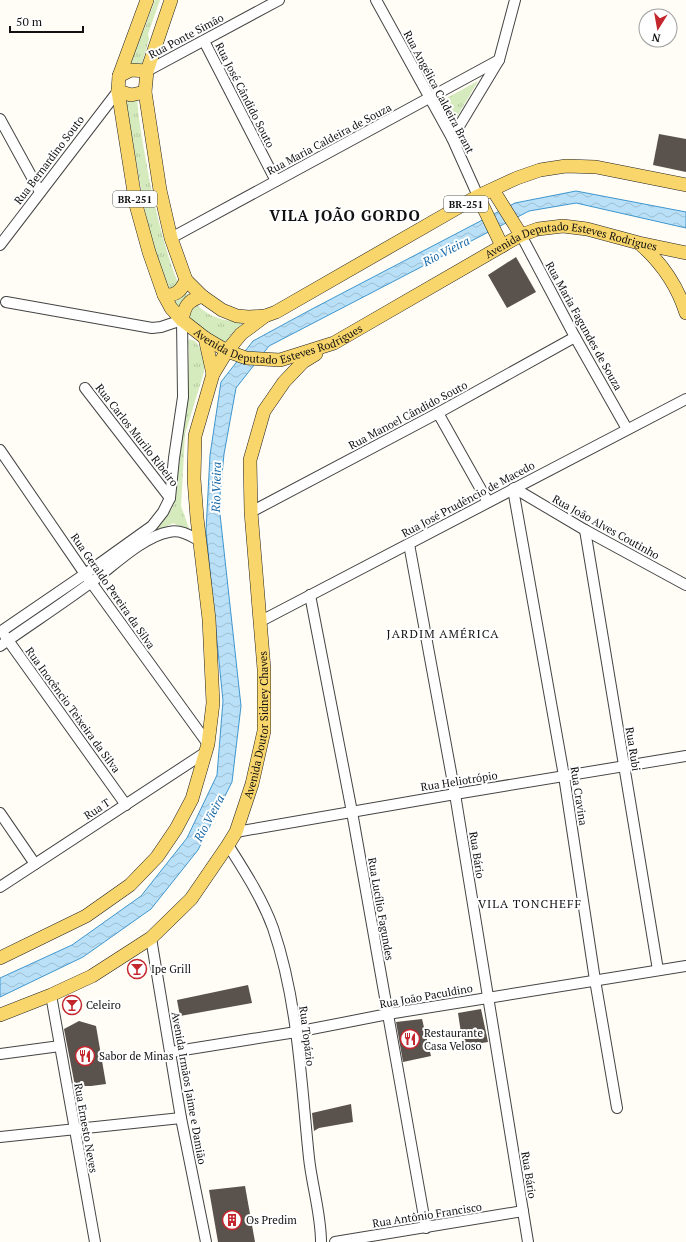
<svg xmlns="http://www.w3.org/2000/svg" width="686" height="1242" font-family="'PT Serif',serif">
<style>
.park{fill:url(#park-tufts)}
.water{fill:url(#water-waves);stroke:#3f96cf}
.building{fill:#5a524d}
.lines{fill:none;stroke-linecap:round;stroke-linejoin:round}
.minor-casing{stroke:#444;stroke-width:12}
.major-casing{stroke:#222;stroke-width:14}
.minor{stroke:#fff;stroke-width:10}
.major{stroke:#f9d66b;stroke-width:13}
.labels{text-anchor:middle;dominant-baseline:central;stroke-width:4;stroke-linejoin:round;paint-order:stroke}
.shield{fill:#fff;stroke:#585858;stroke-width:1}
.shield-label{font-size:10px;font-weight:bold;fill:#111}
.street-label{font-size:11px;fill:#111;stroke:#fff}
.poi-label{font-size:11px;fill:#111;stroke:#fff;text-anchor:start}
.water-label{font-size:12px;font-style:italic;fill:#1768a6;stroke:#fff}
.neighbourhood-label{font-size:12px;letter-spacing:1px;fill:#111;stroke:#fff}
.district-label{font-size:15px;font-weight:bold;letter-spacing:1px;fill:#111;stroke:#fff}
</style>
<defs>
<pattern id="park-tufts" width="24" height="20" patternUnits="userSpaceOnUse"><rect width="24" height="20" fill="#d5ebbd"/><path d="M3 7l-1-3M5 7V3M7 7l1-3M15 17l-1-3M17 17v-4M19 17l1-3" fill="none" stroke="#b6c8a1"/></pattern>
<pattern id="water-waves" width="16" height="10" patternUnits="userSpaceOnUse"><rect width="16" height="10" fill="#b9e0f7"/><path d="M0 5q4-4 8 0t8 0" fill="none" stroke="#9ebfd3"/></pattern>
</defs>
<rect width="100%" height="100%" fill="#fffdf5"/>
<g class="park">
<path d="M 155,0 L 160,0 L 148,34 L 149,39 L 141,67 L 128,68 L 139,34 L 143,32 Z"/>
<path d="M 478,81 L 455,120 L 443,100 Z"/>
<path d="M 137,98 C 139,127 145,154 150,183 C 157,216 165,251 178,283 L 177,286 L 169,289 C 154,272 146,216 142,193 C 136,161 130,130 125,99 Z"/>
<path d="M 185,292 C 192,297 196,305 203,310 C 214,319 228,321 242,322 L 242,324 L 229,337 L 226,343 L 200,329 L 174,302 L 181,298 Z"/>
<path d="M 189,339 L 195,341 L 200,348 L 204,360 L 204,372 L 185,434 L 181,506 L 190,531 L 173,523 L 150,535 L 149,534 L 162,523 L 171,510 L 174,504 L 174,491 L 183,409 L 188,387 L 189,350 L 188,342 Z"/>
</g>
<path class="water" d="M 576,191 L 686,212 L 686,228 L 576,203 L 529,211 L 269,346 L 236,388 L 224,454 L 219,505 L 241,706 L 232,782 L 198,850 L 151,909 L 83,957 L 0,997 L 0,978 L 72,945 L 141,896 L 187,838 L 217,775 L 223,701 L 206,531 L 210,455 L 221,382 L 253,341 L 312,309 L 515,203 Z"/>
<g class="building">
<path d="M 659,134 L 686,139 L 686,172 L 653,165 Z"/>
<path d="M 516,257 L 536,292 L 507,308 L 488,275 Z"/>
<path d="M 248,985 L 252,1003 L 180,1016 L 177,1000 Z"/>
<path d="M 481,1009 L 488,1042 L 463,1046 L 458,1013 Z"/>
<path d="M 422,1019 L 431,1056 L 403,1062 L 396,1022 Z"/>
<path d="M 79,1021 L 96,1026 L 106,1084 L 91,1086 L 75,1086 L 64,1029 Z"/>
<path d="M 351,1104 L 353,1122 L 319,1128 L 314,1131 L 312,1113 Z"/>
<path d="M 245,1186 L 255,1242 L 218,1242 L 209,1190 Z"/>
</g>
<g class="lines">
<defs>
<g id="minor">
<path d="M 376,0 L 452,138 L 478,196"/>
<path d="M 204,41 L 276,181"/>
<path d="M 147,71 L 279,0"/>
<path d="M 0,119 L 40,192"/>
<path d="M 452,138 L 499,60 L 515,0"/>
<path d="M 521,235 L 575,337 L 627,429"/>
<path d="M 171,238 L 499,60"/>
<path d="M 0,245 L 118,91"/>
<path d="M 85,388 L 170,498"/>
<path d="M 438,413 L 488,502"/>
<path d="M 0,450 L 85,574 L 208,744"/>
<path d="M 514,488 L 585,530 L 686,585"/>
<path d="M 513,489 L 564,776 L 595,980 L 617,1108"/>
<path d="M 251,512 L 438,413 L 575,337"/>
<path d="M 585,530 L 658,970"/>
<path d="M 409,544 L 455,794 L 528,1242"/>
<path d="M 310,595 L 352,812 L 426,1228"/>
<path d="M 261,621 L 686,399"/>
<path d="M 0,632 L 85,574 L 152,526 L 163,512 L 170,498 L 174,458 L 183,397 L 182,320 L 161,327 L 152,328 L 6,302"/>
<path d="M 5,636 L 126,805"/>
<path d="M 0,646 C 31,624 62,604 93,581 C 113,566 144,536 169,532 C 180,529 191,536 200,541"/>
<path d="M 0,813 L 35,864"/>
<path d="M 236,832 L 455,794 L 686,756"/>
<path d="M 228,845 C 245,872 262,898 273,928 C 298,1001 301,1082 309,1158 C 312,1186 321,1214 321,1242"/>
<path d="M 0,887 L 206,752"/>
<path d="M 151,938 L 181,1118 L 206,1242"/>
<path d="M 51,995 L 95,1242"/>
<path d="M 171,1052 L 296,1032 L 388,1014 L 686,966"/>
<path d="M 0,1054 L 60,1046"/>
<path d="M 0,1137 L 181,1118"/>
<path d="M 335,1242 L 523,1211"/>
</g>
<g id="major">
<path id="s1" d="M 147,0 L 119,76 L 118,91 L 136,205 L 149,252 L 164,295 L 171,308 L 182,320 L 205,338 L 227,351 L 246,358 L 280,360 L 334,343 L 521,235 L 538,229 L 563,226 L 587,229 L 639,243 L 686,253"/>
<path d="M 171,0 L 147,71 L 145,92 L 160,190 L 171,238 L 186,280 L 202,296 L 222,310 L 237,316 L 249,317 L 265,316 L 276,312 L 478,196 L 517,178 L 540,170 L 566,166 L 596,167 L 686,185"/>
<path d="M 119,76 L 131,70 L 147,71"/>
<path d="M 118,91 L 131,95 L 145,92"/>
<path d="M 493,190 L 521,235"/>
<path d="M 478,196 L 502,246"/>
<path d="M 640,244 C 662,263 677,285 686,313"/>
<path d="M 164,295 C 176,296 181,291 186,280"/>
<path d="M 182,320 C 185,306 187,301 202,296"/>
<path d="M 205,338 L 213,374"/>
<path d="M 0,958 L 86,916 L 130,885 L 157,857 L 176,829 L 192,799 L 208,744 L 213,703 L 209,619 L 197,518 L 194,479 L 195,436 L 213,374 L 227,351 L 241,334 L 265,316"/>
<path id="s2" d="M 0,1015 L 51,995 L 92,976 L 151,938 L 191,899 L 228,845 L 236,832 L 252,784 L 264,731 L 264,669 L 251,512 L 250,460 L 264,411 L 284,382 L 303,362 L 316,354"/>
</g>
</defs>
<use href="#minor" class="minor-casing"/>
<use href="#major" class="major-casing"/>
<use href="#minor" class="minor"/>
<use href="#major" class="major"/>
</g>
<defs>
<symbol id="bar-ring" viewBox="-11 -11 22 22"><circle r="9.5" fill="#fff" stroke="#c4262e" stroke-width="1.5"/><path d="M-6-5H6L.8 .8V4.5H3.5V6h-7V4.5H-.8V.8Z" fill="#c4262e"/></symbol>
<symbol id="restaurant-ring" viewBox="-11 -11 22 22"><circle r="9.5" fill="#fff" stroke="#c4262e" stroke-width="1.5"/><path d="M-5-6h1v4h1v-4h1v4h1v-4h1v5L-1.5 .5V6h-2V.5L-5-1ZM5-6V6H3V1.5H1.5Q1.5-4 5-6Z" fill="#c4262e"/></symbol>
<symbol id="building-ring" viewBox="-11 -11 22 22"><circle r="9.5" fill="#fff" stroke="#c4262e" stroke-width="1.5"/><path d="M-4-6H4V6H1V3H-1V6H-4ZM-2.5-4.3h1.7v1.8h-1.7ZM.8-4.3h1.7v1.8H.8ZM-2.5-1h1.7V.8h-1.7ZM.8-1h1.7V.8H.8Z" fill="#c4262e"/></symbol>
</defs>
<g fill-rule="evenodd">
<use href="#bar-ring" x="126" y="958" width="22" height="22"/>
<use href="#bar-ring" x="61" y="994" width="22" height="22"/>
<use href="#restaurant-ring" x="399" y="1028" width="22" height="22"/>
<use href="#restaurant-ring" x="74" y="1045" width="22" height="22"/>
<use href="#building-ring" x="221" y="1209" width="22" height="22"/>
</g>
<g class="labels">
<g class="shield">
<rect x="113" y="191" width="44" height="16" rx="3"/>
<rect x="444" y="196" width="44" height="16" rx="3"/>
</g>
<g class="shield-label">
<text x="135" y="199">BR-251</text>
<text x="466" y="204">BR-251</text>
</g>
<g class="street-label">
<text transform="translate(186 36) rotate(-28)">Rua Ponte Simão</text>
<text transform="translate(439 92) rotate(62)">Rua Angélica Caldeira Brant</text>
<text transform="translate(245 95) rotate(63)">Rua José Cândido Souto</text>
<text transform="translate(329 139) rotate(-28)">Rua Maria Caldeira de Souza</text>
<text transform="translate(49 160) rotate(-53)">Rua Bernardino Souto</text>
<text stroke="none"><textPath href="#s1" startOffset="768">Avenida Deputado Esteves Rodrigues</textPath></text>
<text stroke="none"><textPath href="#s1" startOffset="444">Avenida Deputado Esteves Rodrigues</textPath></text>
<text transform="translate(584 326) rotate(61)">Rua Maria Fagundes de Souza</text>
<text transform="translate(408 415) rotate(-28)">Rua Manoel Cândido Souto</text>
<text transform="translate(137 435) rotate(52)">Rua Carlos Murilo Ribeiro</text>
<text transform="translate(468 499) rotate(-28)">Rua José Prudêncio de Macedo</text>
<text transform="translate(606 527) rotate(29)">Rua João Alves Coutinho</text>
<text transform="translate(113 591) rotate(55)">Rua Geraldo Pereira da Silva</text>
<text transform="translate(73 710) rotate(54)">Rua Inocêncio Teixeira da Silva</text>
<text stroke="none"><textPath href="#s2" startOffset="417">Avenida Doutor Sidney Chaves</textPath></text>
<text transform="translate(633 749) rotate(81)">Rua Rubi</text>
<text transform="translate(459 781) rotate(-9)">Rua Heliotrópio</text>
<text transform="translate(579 796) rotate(81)">Rua Cravina</text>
<text transform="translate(97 809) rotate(-33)">Rua T</text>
<text transform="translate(477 855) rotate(81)">Rua Bário</text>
<text transform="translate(381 909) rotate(80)">Rua Lucílio Fagundes</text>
<text transform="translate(426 996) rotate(-10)">Rua João Paculdino</text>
<text transform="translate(307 1036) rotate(83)">Rua Topázio</text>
<text transform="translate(189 1088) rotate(80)">Avenida Irmãos Jaime e Damião</text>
<text transform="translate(86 1128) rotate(80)">Rua Ernesto Neves</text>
<text transform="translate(529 1175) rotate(81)">Rua Bário</text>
<text transform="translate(427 1215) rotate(-9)">Rua Antônio Francisco</text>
</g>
<g class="poi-label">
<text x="151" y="969">Ipe Grill</text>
<text x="86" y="1005">Celeiro</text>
<text x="424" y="1033">Restaurante<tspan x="424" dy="13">Casa Veloso</tspan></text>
<text x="99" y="1056">Sabor de Minas</text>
<text x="246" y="1220">Os Predim</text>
</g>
<g class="water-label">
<text transform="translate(446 251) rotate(-27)">Rio Vieira</text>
<text transform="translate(216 487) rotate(-89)">Rio Vieira</text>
<text transform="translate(209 818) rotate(-62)">Rio Vieira</text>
</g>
<g class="neighbourhood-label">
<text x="443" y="633">JARDIM AMÉRICA</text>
<text x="530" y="903">VILA TONCHEFF</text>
</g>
<g class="district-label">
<text x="345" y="215">VILA JOÃO GORDO</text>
</g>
</g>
<g transform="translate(658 28) rotate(191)"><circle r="19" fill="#ffffff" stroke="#a0a0a0"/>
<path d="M0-3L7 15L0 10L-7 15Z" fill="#c4262e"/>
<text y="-6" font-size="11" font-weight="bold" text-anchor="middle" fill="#111111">N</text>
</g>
<path d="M10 26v6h73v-6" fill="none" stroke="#111111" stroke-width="2"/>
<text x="16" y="26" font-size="12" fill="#111111" stroke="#ffffff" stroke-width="3" paint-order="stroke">50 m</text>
</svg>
